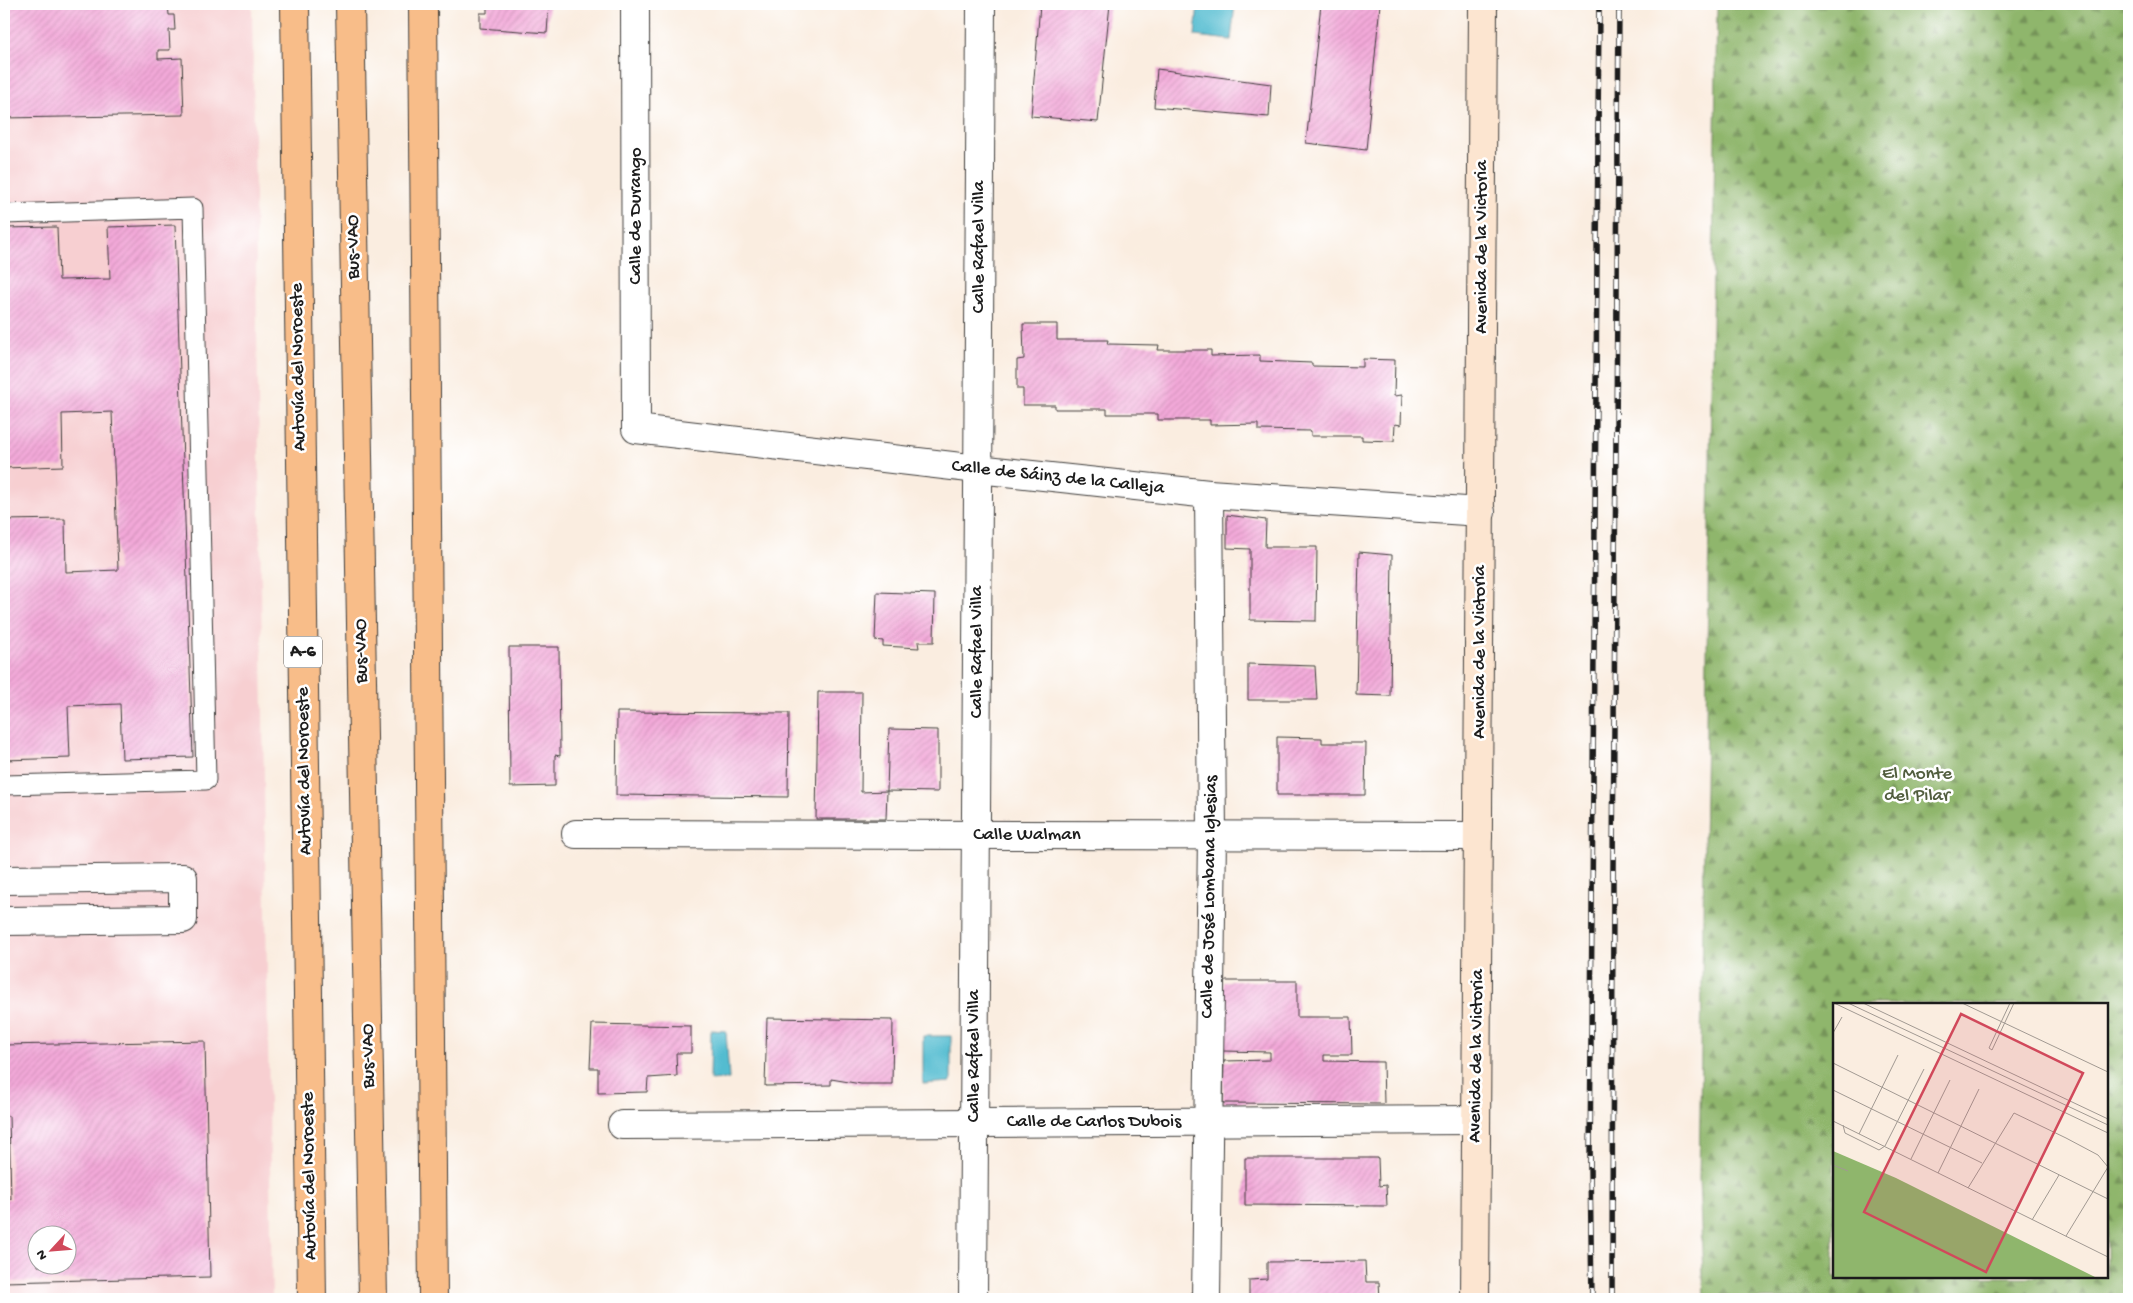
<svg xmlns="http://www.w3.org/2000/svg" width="2133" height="1303" font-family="'Gochi Hand',sans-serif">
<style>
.built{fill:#f7cfd1;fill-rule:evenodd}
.forest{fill:url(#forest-firs);stroke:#566944;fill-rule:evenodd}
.water{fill:#53bcd0;stroke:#386c76}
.building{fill:url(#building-hatch);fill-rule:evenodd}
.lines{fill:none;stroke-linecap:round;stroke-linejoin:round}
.lane-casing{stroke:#3d3b39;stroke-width:21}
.street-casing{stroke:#3d3b39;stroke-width:30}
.secondary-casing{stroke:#3d3b39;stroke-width:30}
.highway-casing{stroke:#3d3b39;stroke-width:30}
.lane{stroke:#fff;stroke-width:19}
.street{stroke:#fff;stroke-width:28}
.secondary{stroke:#fce5d0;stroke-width:28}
.highway{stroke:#f8bd89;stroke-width:28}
.rail-casing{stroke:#1c1c1c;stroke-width:5.5}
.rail{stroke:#fff;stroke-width:4;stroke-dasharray:11;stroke-linecap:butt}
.labels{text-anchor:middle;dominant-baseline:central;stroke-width:5;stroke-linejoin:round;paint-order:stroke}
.shield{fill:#fff;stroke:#606060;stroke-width:1}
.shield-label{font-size:18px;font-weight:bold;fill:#1c1c1c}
.street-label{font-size:19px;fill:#1c1c1c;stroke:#fff}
.park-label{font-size:19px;fill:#515d3e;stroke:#fff}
.inset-road{fill:none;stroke:#a19992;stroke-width:1}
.view{fill:#d1495b;fill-opacity:0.15;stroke:#d1495b;stroke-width:2.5}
.inset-edge{fill:none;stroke:#1c1c1c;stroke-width:2.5}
</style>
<defs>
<pattern id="forest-firs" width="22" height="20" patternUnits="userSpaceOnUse" patternTransform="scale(1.25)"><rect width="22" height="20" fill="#8fb66c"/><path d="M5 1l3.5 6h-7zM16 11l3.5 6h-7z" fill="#749358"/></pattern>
<pattern id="building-hatch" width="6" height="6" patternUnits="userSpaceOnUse" patternTransform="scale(1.25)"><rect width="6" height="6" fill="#f3a9d9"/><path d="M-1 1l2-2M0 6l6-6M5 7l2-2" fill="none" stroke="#d091ba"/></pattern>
</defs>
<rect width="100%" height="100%" fill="#fff"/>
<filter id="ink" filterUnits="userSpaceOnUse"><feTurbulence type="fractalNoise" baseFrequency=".02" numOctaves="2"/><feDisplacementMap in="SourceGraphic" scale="10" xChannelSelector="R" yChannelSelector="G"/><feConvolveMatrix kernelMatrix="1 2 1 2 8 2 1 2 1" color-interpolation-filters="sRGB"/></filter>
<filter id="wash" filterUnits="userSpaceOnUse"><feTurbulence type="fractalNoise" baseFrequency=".0096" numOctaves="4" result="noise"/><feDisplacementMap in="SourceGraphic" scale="20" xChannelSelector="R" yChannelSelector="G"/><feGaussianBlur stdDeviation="1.12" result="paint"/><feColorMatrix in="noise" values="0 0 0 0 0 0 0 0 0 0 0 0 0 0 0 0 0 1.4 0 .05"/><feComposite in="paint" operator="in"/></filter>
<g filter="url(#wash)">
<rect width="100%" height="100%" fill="#faede0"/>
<path class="built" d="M 4,4 L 252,4 L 272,1299 L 4,1299 ZM 38,1236 L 68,1236 L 68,1266 L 38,1266 Z"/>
<path class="forest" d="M 1717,4 L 2129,4 L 2129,1299 L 1704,1299 L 1699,1179 ZM 1834,1004 L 2107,1004 L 2107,1277 L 1834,1277 Z"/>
<g class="water">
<path d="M 1198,4 L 1235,4 L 1231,40 L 1195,36 Z"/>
<path d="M 711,1030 L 726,1031 L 729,1079 L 710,1080 Z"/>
<path d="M 923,1036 L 951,1036 L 951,1082 L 923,1084 Z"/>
</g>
<g id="blocks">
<g class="building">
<path d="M 4,4 L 168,4 L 169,15 L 174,15 L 175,30 L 169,30 L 170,50 L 158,50 L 158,59 L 182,58 L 184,115 L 4,118 Z"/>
<path d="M 487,4 L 549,4 L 547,33 L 480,28 L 480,13 L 487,13 Z"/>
<path d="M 1040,4 L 1110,4 L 1098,122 L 1031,116 Z"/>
<path d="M 1321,4 L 1380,4 L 1366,150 L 1306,143 Z"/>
<path d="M 1157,69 L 1271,84 L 1269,117 L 1154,107 Z"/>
<path d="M 175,225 L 193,757 L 122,759 L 120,704 L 68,706 L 70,758 L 4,760 L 4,520 L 65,519 L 66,572 L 118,570 L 112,412 L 62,414 L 63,466 L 4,468 L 4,228 L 57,227 L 59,280 L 110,279 L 108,227 Z"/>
<path d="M 1023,324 L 1057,324 L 1057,340 L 1108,340 L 1107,344 L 1159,345 L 1158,350 L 1211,350 L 1211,356 L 1260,355 L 1260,361 L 1312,363 L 1312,366 L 1363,367 L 1363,359 L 1395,360 L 1394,396 L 1402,395 L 1401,425 L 1395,424 L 1394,441 L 1362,440 L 1362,436 L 1311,436 L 1311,431 L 1258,430 L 1258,424 L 1210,425 L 1210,420 L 1158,420 L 1158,414 L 1107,414 L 1107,409 L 1055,409 L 1055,405 L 1023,405 L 1023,389 L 1017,389 L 1017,360 L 1024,359 Z"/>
<path d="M 1227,515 L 1266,520 L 1265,547 L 1317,547 L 1316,621 L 1250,620 L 1250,549 L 1227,548 Z"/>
<path d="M 1359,552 L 1392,555 L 1390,696 L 1356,695 Z"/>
<path d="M 877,592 L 935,594 L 934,642 L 918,642 L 919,648 L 883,646 L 883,641 L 875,640 Z"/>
<path d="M 509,647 L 559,647 L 560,756 L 555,755 L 555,786 L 510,787 Z"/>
<path d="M 1248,664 L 1315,666 L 1317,700 L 1248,700 Z"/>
<path d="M 818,692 L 862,692 L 861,792 L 887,791 L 886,819 L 816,819 Z"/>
<path d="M 617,712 L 789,713 L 788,797 L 616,795 Z"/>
<path d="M 889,729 L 938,730 L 938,792 L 887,791 Z"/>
<path d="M 1277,737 L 1322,738 L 1322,743 L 1366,743 L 1365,795 L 1277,795 Z"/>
<path d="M 1223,981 L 1297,981 L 1297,1017 L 1351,1017 L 1352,1055 L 1324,1055 L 1324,1061 L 1383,1062 L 1384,1104 L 1223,1103 L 1224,1061 L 1270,1060 L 1270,1052 L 1223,1051 Z"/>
<path d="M 767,1018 L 893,1020 L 892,1084 L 861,1084 L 831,1079 L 831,1085 L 765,1086 Z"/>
<path d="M 592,1024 L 691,1026 L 691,1053 L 676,1053 L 677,1076 L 648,1078 L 647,1092 L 598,1093 L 598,1068 L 590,1068 Z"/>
<path d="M 205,1041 L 210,1277 L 4,1282 L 4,1199 L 11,1199 L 9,1116 L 4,1116 L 4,1045 ZM 38,1236 L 68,1236 L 68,1266 L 38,1266 Z"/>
<path d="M 1245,1158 L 1378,1158 L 1379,1186 L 1386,1185 L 1387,1206 L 1245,1205 Z"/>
<path d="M 1365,1261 L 1366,1282 L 1379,1282 L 1380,1299 L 1249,1299 L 1249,1280 L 1267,1279 L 1267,1262 Z"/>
</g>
</g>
</g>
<g filter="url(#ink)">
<use href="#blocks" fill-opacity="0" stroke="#3d3b39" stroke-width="1"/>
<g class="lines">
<defs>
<path id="lane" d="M 4,214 L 193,208 L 206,780 L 4,785"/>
<g id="street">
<path d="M 635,4 L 636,429 L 978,469 L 1209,494 L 1481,512"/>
<path d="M 576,834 L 1478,836"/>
<path d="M 4,880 L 183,878 L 183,919 L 4,921"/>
<path d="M 622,1125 L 1476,1120"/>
<path d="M 973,1299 L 981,4"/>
<path d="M 1206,1299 L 1212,835 L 1209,494"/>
</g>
<path id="secondary" d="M 1475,1299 L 1483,4"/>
<g id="highway">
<path d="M 295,4 L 312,1299"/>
<path d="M 350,4 L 373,1299"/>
<path d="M 423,4 L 433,1299"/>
</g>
</defs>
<use href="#lane" class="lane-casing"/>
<use href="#street" class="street-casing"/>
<use href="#secondary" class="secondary-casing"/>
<use href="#highway" class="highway-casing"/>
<use href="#lane" class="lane"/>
<use href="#street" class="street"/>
<use href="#secondary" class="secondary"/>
<use href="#highway" class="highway"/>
<defs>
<g id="rail">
<path d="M 1592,1299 L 1590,1167 L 1599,4"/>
<path d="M 1612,1299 L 1613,872 L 1619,4"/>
</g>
</defs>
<use href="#rail" class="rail-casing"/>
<use href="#rail" class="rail"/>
</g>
</g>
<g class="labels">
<rect class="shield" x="284" y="636.5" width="38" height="31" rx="4"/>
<g class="shield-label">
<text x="303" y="652">A-6</text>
</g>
<g class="street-label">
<text transform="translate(636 216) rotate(-90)">Calle de Durango</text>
<text transform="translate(354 247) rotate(-91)">Bus-VAO</text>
<text transform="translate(979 247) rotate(-90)">Calle Rafael Villa</text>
<text transform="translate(1482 247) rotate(-90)">Avenida de la Victoria</text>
<text transform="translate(299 367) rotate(-91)">Autovía del Noroeste</text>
<text transform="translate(1058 478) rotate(6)">Calle de Sáinz de la Calleja</text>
<text transform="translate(362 651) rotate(-91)">Bus-VAO</text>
<text transform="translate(977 652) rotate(-90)">Calle Rafael Villa</text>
<text transform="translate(1480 652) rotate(-90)">Avenida de la Victoria</text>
<text transform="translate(305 771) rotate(-91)">Autovía del Noroeste</text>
<text x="1027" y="835">Calle Walman</text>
<text transform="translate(1210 897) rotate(-89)">Calle de José Lombana Iglesias</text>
<text transform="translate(369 1056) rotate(-91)">Bus-VAO</text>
<text transform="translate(974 1056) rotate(-90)">Calle Rafael Villa</text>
<text transform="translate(1477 1056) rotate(-89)">Avenida de la Victoria</text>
<text x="1094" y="1122">Calle de Carlos Dubois</text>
<text transform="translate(310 1176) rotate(-91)">Autovía del Noroeste</text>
</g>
<g class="park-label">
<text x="1917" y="774">El Monte<tspan x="1917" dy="22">del Pilar</tspan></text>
</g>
</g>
<g transform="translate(1833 1003)">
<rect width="275" height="275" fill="#faede0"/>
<path d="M 0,148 L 63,175 L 264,275 L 0,275 Z" fill="#8fb66c"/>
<path class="inset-road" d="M 1,0 L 275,130M 15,0 L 275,122M 30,0 L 275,116M 129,0 L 275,69M 177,0 L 156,45 L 159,47 L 181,0M 0,30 L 9,14M 0,60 L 275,196M 0,87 L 149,160M 0,118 L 275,254M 10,122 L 12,130 L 46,147 L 52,143 L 91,66M 26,131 L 65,52M 78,156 L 117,77M 0,162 L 15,168M 105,170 L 146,86M 135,185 L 181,110 L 233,135 L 265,152 L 275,164 L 233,233M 199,217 L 226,172"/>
<path class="view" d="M 128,11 L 250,70 L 153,269 L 31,209 Z"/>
<rect width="275" height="275" class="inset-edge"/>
</g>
<rect width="2133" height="1303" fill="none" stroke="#fff" stroke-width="20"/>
<g transform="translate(52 1250) rotate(244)"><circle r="24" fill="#ffffff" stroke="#a4a4a4"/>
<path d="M0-4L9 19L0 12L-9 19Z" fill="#d1495b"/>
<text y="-8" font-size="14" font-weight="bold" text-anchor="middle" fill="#1c1c1c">N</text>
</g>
</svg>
